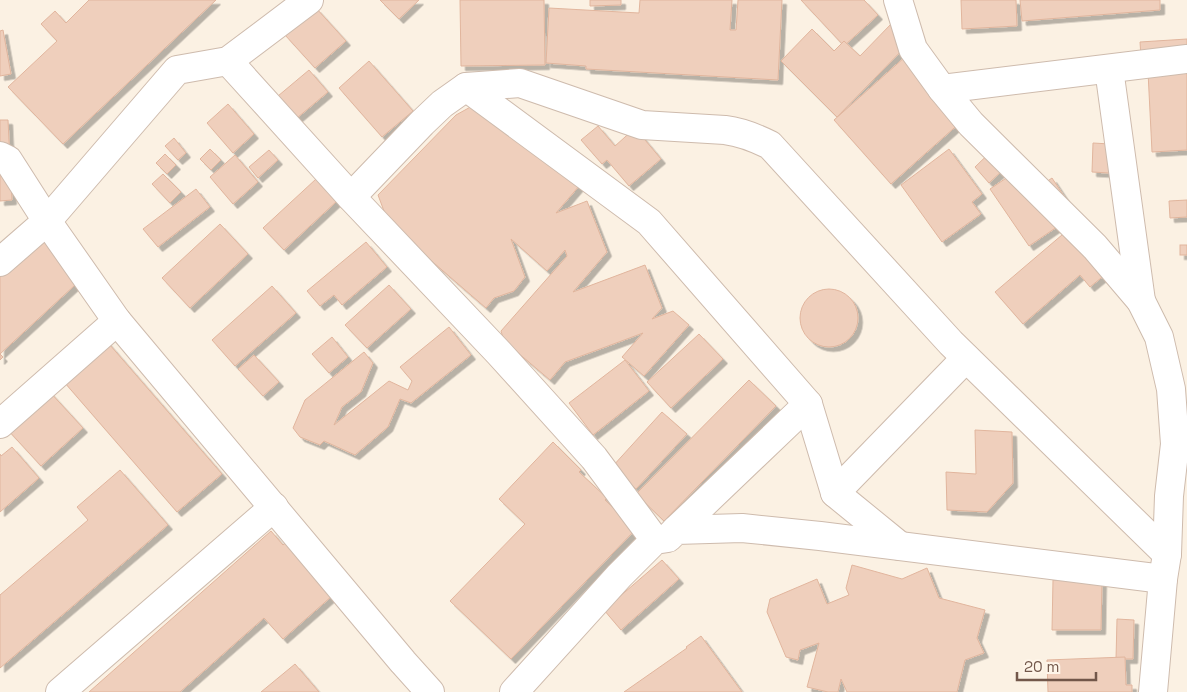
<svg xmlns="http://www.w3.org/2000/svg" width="1187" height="692" font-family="'Space Grotesk',sans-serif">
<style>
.building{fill:#efcfbc;stroke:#e1b59d;filter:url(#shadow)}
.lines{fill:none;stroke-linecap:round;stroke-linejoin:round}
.minor-casing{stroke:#cebbad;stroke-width:30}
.minor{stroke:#fff;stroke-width:28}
</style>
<defs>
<filter id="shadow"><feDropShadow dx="4.5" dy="4.5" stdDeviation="0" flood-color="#0004"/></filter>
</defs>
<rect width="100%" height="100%" fill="#fbf1e3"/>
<g class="building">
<path d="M 89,0 L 216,0 L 63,144 L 8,87 L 57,41 L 41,24 L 55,11 L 66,23 Z"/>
<path d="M 380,0 L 419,0 L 399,19 Z"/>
<path d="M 460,0 L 544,0 L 545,65 L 461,66 Z"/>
<path d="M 590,0 L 621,0 L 621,5 L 590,6 Z"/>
<path d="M 640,0 L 732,0 L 730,30 L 736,30 L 738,0 L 782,0 L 778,80 L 586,69 L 586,66 L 546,63 L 549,8 L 639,13 Z"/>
<path d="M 801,0 L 864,0 L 878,15 L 844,46 Z"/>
<path d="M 961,0 L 1016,0 L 1017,26 L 962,29 Z"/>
<path d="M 1020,0 L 1160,0 L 1160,10 L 1022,21 Z"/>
<path d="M 316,8 L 346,41 L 315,68 L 285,35 Z"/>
<path d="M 892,23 L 911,41 L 837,117 L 781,61 L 812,29 L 834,51 L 844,41 L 860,56 Z"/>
<path d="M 3,30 L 11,74 L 0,76 L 0,31 Z"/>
<path d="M 1187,39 L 1187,150 L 1152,152 L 1148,72 L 1142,73 L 1140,42 Z"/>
<path d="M 914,49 L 971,113 L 891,184 L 834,120 Z"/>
<path d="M 369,61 L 413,111 L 382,137 L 339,88 Z"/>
<path d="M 309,70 L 328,92 L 297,118 L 278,96 Z"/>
<path d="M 228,104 L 254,134 L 233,153 L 207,123 Z"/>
<path d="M 474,105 L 580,185 L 556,213 L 587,201 L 607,252 L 573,292 L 645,265 L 662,308 L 652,319 L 673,311 L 689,325 L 644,376 L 622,357 L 643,333 L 565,362 L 550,380 L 504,341 L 501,331 L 567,256 L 565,250 L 547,271 L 511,239 L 525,277 L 514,291 L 494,298 L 486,308 L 391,226 L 390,227 L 378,195 L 456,115 Z"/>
<path d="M 0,120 L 8,120 L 12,200 L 0,201 Z"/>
<path d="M 598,126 L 615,146 L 635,128 L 661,159 L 629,186 L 607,160 L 602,164 L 581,140 Z"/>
<path d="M 174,138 L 186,153 L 178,160 L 165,146 Z"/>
<path d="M 1004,139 L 1019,155 L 989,183 L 975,167 Z"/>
<path d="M 1093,143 L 1110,144 L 1109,173 L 1092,172 Z"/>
<path d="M 210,149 L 221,160 L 211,170 L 200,159 Z"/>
<path d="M 949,149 L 982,194 L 972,202 L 981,214 L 942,242 L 901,185 Z"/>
<path d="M 269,150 L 278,160 L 258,178 L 249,167 Z"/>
<path d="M 165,154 L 176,165 L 167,174 L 156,163 Z"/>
<path d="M 235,155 L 258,182 L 233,204 L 210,177 Z"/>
<path d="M 1024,166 L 1039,187 L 1052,178 L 1076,214 L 1029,246 L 990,189 Z"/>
<path d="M 163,174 L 181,192 L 170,203 L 152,184 Z"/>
<path d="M 316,179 L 337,201 L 284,250 L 263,228 Z"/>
<path d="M 196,189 L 210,207 L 158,247 L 143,229 Z"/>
<path d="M 1187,200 L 1187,217 L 1170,218 L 1169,201 Z"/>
<path d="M 1076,223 L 1117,265 L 1090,287 L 1080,275 L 1023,324 L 995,292 Z"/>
<path d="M 220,224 L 248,254 L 190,308 L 162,278 Z"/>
<path d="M 45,229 L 87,274 L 0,354 L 3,357 L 0,360 L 0,270 Z"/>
<path d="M 366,242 L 387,267 L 342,305 L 334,295 L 320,306 L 307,291 Z"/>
<rect x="1180" y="245" width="7" height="10"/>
<path d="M 389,285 L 411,309 L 367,348 L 345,325 Z"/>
<path d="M 272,286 L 296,313 L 235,366 L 212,340 Z"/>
<circle cx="829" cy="318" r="29"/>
<path d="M 449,327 L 471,355 L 411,403 L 400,399 L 388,427 L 355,455 L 324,441 L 320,445 L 300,437 L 293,428 L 305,400 L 364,352 L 373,363 L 361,392 L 342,407 L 334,425 L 389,381 L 408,390 L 412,381 L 400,367 Z"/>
<path d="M 699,334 L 723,359 L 671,408 L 647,382 Z"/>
<path d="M 103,337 L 222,474 L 177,512 L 58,375 Z"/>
<path d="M 332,337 L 348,357 L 329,373 L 312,354 Z"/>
<path d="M 254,355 L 279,382 L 263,396 L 238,369 Z"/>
<path d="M 625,360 L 649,391 L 593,435 L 569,403 Z"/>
<path d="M 749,380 L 776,406 L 664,521 L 636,494 Z"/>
<path d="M 48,390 L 83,428 L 41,466 L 6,428 Z"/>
<path d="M 662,412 L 687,434 L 636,489 L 612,467 Z"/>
<path d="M 975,430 L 1012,432 L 1013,483 L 987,512 L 947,510 L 946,472 L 976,474 Z"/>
<path d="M 553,442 L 581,470 L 579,472 L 607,498 L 605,500 L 636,529 L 511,659 L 450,601 L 525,524 L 499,499 Z"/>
<path d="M 12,447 L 39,478 L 0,512 L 0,454 L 1,456 Z"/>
<path d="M 120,470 L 168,525 L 0,668 L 0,595 L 88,520 L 77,507 Z"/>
<path d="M 271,531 L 283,545 L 293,536 L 340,589 L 283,639 L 264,618 L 180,692 L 89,692 Z"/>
<path d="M 662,560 L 679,579 L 621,630 L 604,610 Z"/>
<path d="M 852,565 L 902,579 L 927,568 L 939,598 L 985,610 L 977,638 L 984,653 L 965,660 L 957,692 L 847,692 L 841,679 L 838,692 L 828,692 L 807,687 L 819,643 L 800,650 L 798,660 L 786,657 L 767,612 L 770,599 L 817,579 L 827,604 L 849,595 L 846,588 Z"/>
<path d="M 1053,580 L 1102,581 L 1101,630 L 1052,630 Z"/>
<path d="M 1117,619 L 1134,620 L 1133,659 L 1116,659 Z"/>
<path d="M 701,636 L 742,692 L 624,692 L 687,648 L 686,647 Z"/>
<path d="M 1125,657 L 1126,685 L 1132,685 L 1132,692 L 1048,692 L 1047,660 Z"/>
<path d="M 295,664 L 319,692 L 261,692 Z"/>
</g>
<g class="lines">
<defs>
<g id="minor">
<path d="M 898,0 L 913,49 L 942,89 L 971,124 L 1095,247 L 1141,301 L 1159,337 L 1171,389 L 1175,444 L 1169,496 L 1167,554 L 1163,579 L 1153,692"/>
<path d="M 228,61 L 351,197 L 499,353 L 594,458 L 655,540"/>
<path d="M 1109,69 L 1141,301"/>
<path d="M 466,87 L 649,222 L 808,404 L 835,493 L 900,546"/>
<path d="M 942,89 L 1187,59"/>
<path d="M 0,156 L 8,160 L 47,221 L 117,321 L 403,662 L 430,692"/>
<path d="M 351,197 L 422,123 L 442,104 L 466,87 L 520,83 L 642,125 L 725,130 C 741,132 756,138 770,145 L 951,343 L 1167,554"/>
<path d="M 0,262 L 47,221 L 177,70 L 228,61 L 309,0"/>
<path d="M 0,424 L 117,321"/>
<path d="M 835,493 L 966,358"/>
<path d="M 676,530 L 808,404"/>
<path d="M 60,692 L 274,507"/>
<path d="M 514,692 L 619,576 L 655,540 L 668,538 L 676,530 L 742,528 L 820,536 L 1163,579"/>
</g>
</defs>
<use href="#minor" class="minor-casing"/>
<use href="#minor" class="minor"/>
</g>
<path d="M1017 672v8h79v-8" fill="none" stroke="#72574a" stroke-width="2.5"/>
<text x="1024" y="672" font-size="15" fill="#72574a" stroke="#fef5e9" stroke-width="4" paint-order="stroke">20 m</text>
</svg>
